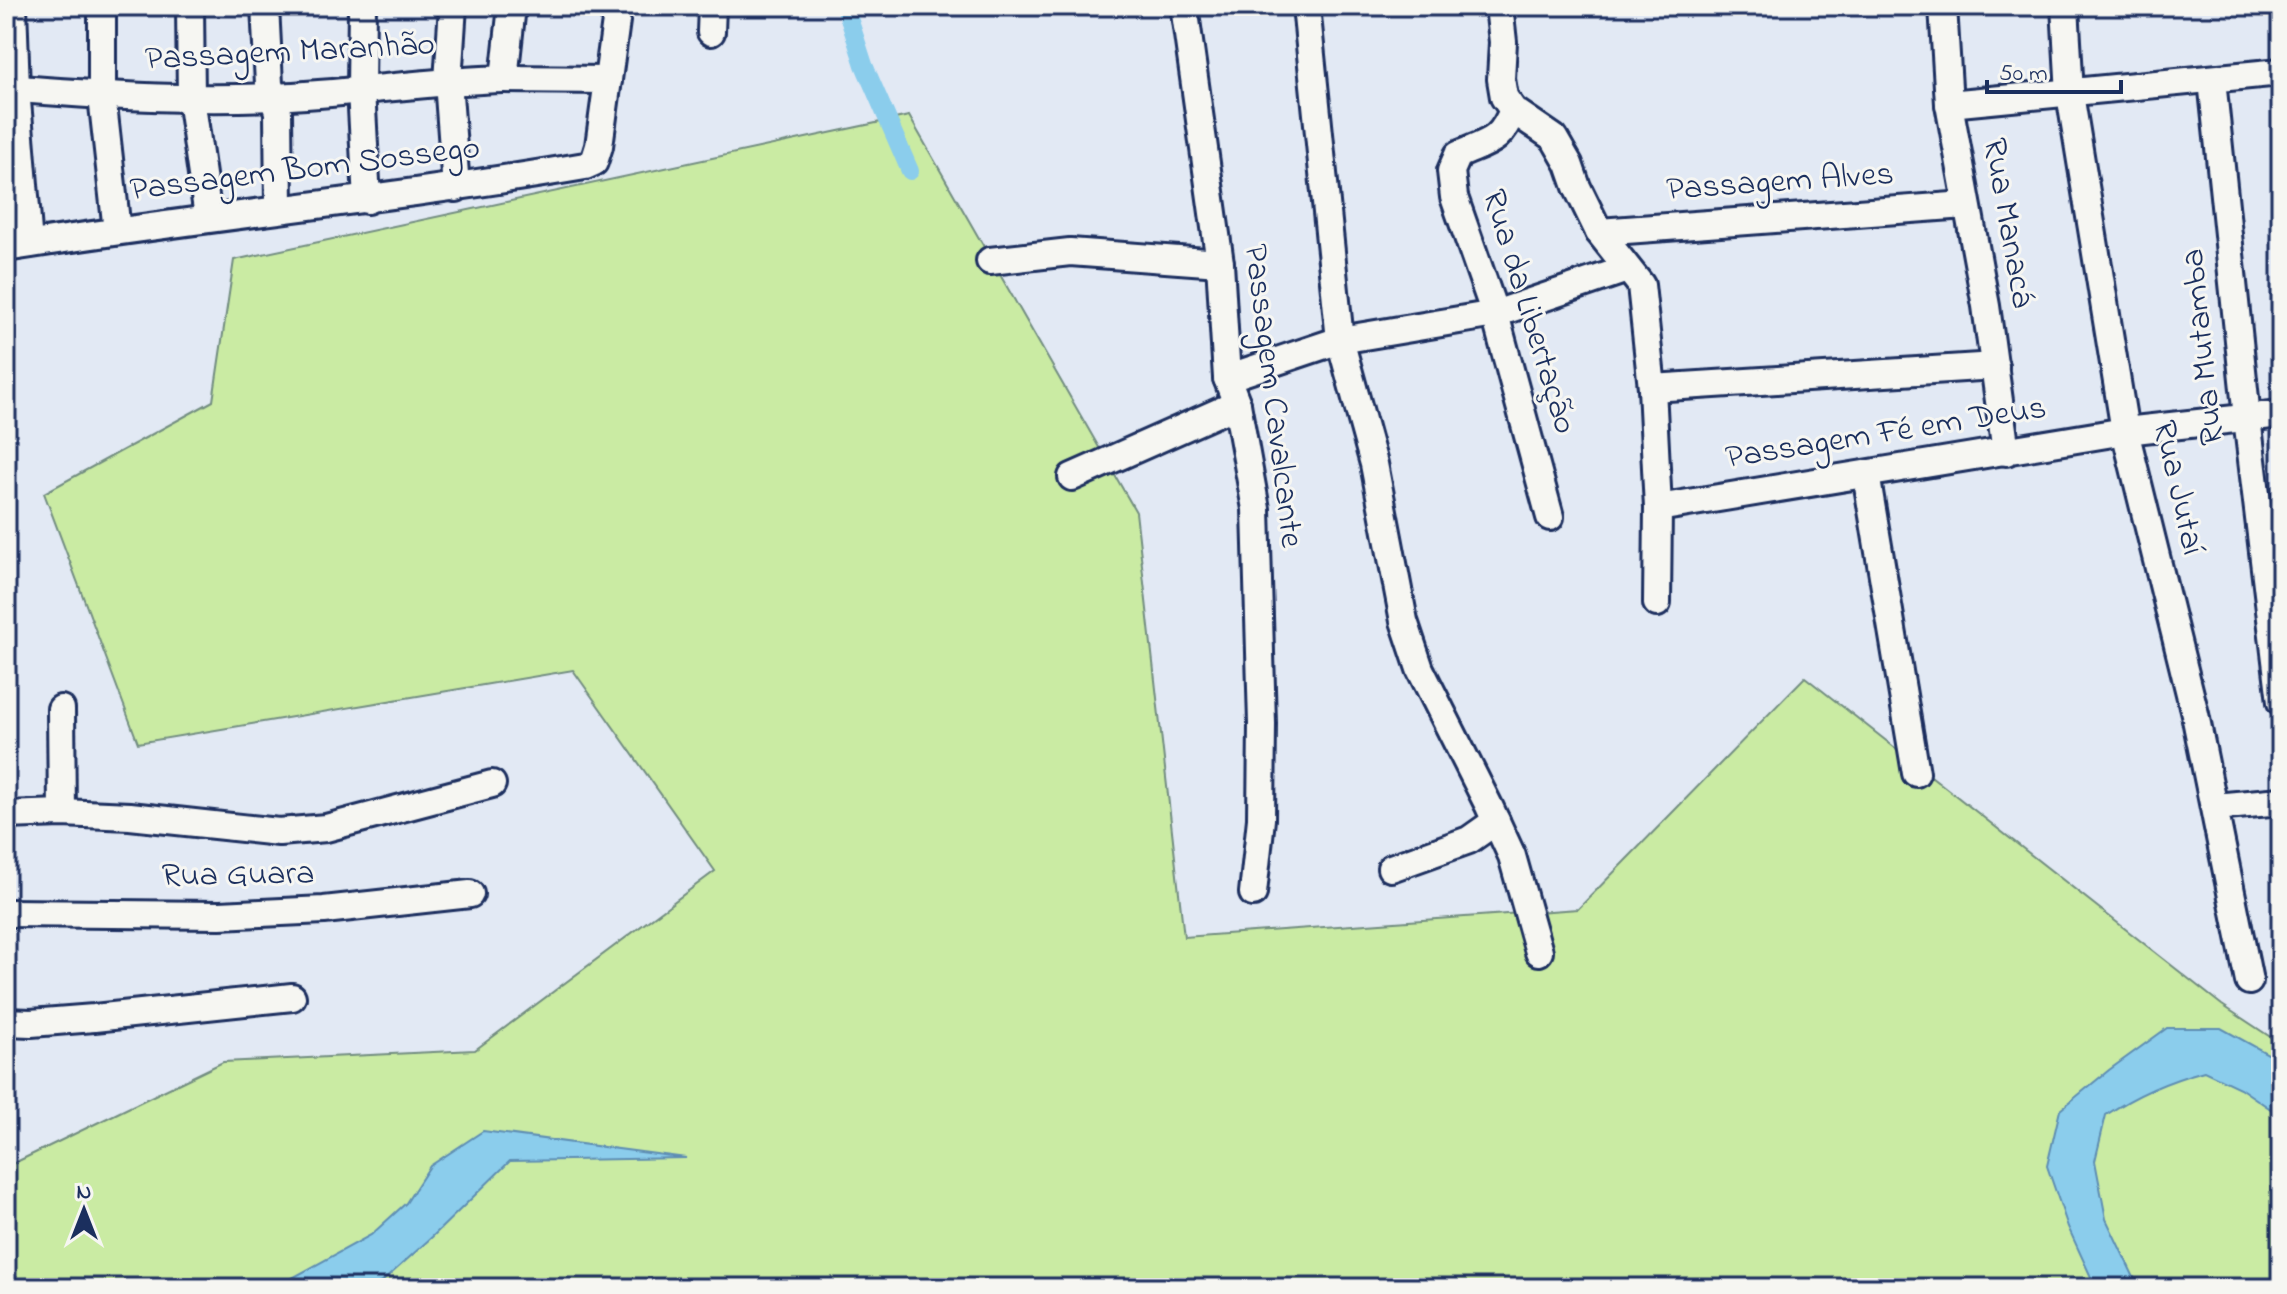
<svg xmlns="http://www.w3.org/2000/svg" width="2287" height="1294" font-family="'Indie Flower',sans-serif">
<style>
.green{fill:#caeba3;stroke:#728d80;stroke-width:2}
.water{fill:#8bcdec;stroke:#5e8eb3;stroke-width:2}
.lines{fill:none;stroke-linecap:round;stroke-linejoin:round}
.canal{stroke:#8bcdec;stroke-width:18}
.minor-casing{stroke:#1b2f5e;stroke-width:32}
.minor{stroke:#f6f6f2;stroke-width:26}
.labels{text-anchor:middle;dominant-baseline:central;stroke-width:6;stroke-linejoin:round;paint-order:stroke}
.street-label{font-size:34px;fill:#1b2f5e;stroke:#f6f6f2}
</style>
<rect width="100%" height="100%" fill="#e2e9f4"/>
<filter id="ink" filterUnits="userSpaceOnUse"><feTurbulence type="fractalNoise" baseFrequency=".0125" numOctaves="2"/><feDisplacementMap in="SourceGraphic" scale="16" xChannelSelector="R" yChannelSelector="G"/><feConvolveMatrix kernelMatrix="1 2 1 2 8 2 1 2 1" color-interpolation-filters="sRGB"/></filter>
<g filter="url(#ink)">
<path class="green" d="M 909,116 L 1136,512 L 1184,937 L 1578,909 L 1805,677 L 2222,1005 L 2281,1044 L 2281,1288 L 6,1288 L 6,1167 L 223,1062 L 475,1050 L 715,871 L 573,670 L 138,743 L 44,493 L 213,401 L 234,260 Z"/>
<g class="water">
<path d="M 2167,1028 L 2221,1028 L 2281,1061 L 2281,1116 L 2240,1088 L 2204,1071 C 2167,1081 2137,1094 2106,1115 L 2095,1161 L 2106,1219 L 2139,1288 L 2096,1288 L 2068,1227 L 2047,1166 L 2060,1110 L 2109,1070 Z"/>
<path d="M 483,1131 L 686,1158 L 510,1161 L 432,1237 L 382,1282 L 369,1288 L 274,1288 L 371,1235 L 406,1203 L 430,1166 Z"/>
</g>
<g class="lines">
<path class="canal" d="M 845,6 L 864,65 L 910,171"/>
<defs>
<g id="minor">
<path d="M 13,6 L 16,89 L 29,244"/>
<path d="M 102,6 L 102,96 L 117,231"/>
<path d="M 190,6 L 191,98 L 208,217"/>
<path d="M 265,6 L 269,84 L 278,112 L 279,209"/>
<path d="M 362,6 L 361,90 L 367,200"/>
<path d="M 453,6 L 448,81 L 456,188"/>
<path d="M 1184,6 L 1220,263 L 1227,378 L 1237,404 L 1256,509 L 1262,724 L 1261,819 L 1253,893"/>
<path d="M 1306,6 L 1340,340 L 1374,464 L 1404,621 L 1420,669 L 1489,806 L 1512,856 L 1539,952"/>
<path d="M 1499,6 L 1503,42 L 1501,79 L 1504,97 L 1513,110 L 1554,138 L 1569,164 L 1577,187 L 1599,232 L 1641,285 L 1652,388 L 1658,508 L 1657,603"/>
<path d="M 1943,6 L 1949,104 L 1986,306 L 2006,452"/>
<path d="M 2065,6 L 2070,94 L 2125,431 L 2195,714 L 2249,981"/>
<path d="M 711,32 L 712,6"/>
<path d="M 504,79 L 608,80"/>
<path d="M 2212,80 L 2247,418 L 2281,702"/>
<path d="M 6,88 C 95,95 184,101 273,97 C 350,94 427,81 504,79 L 512,6"/>
<path d="M 1949,104 L 2281,72"/>
<path d="M 1513,110 C 1500,143 1489,141 1458,155 L 1451,171 L 1454,197 L 1495,314 L 1550,517"/>
<path d="M 1599,232 L 1966,205"/>
<path d="M 6,248 C 199,217 393,199 585,166 L 594,162 L 599,146 L 618,6"/>
<path d="M 990,261 L 1070,252 L 1220,263"/>
<path d="M 1227,378 L 1340,340 L 1495,314 L 1627,269"/>
<path d="M 1652,388 L 1995,366"/>
<path d="M 1866,474 L 1916,773"/>
<path d="M 1072,477 L 1237,404"/>
<path d="M 1658,508 L 2125,431 L 2281,414"/>
<path d="M 61,709 L 62,813"/>
<path d="M 2215,807 L 2281,801"/>
<path d="M 6,815 L 62,813 L 130,816 L 279,832 L 326,828 L 492,784"/>
<path d="M 1391,868 L 1469,840 L 1496,821"/>
<path d="M 6,913 L 220,915 L 324,910 L 470,894"/>
<path d="M 6,1022 L 31,1023 L 94,1018 L 292,997"/>
</g>
</defs>
<use href="#minor" class="minor-casing"/>
<use href="#minor" class="minor"/>
</g>
</g>
<g class="labels">
<g class="street-label">
<text transform="translate(290 53) rotate(-3)">Passagem Maranhão</text>
<text transform="translate(305 170) rotate(-7)">Passagem Bom Sossego</text>
<text transform="translate(1780 183) rotate(-4)">Passagem Alves</text>
<text transform="translate(2007 223) rotate(80)">Rua Manacá</text>
<text transform="translate(1528 312) rotate(73)">Rua da Libertação</text>
<text transform="translate(2204 347) rotate(-96)">Rua Mutamba</text>
<text transform="translate(1272 396) rotate(83)">Passagem Cavalcante</text>
<text transform="translate(1886 434) rotate(-9)">Passagem Fé em Deus</text>
<text transform="translate(2177 488) rotate(77)">Rua Jutaí</text>
<text transform="translate(238 876) rotate(-1)">Rua Guara</text>
</g>
</g>
<rect width="2287" height="1294" fill="none" stroke="#f6f6f2" stroke-width="32"/>
<rect x="16" y="16" width="2255" height="1262" fill="none" stroke="#1b2f5e" stroke-width="3" filter="url(#ink)"/>
<g transform="translate(84 1210)" stroke="#f6f6f2" stroke-width="6" paint-order="stroke">
<path d="M0-6L14 30L0 20L-14 30Z" fill="#1b2f5e"/>
<text y="-12" font-size="22" font-weight="bold" text-anchor="middle" fill="#1b2f5e">N</text>
</g>
<path d="M1987 80v12h134v-12" fill="none" stroke="#1b2f5e" stroke-width="4"/>
<text x="1999" y="80" font-size="24" fill="#1b2f5e" stroke="#f6f6f2" stroke-width="6" paint-order="stroke">50 m</text>
</svg>
